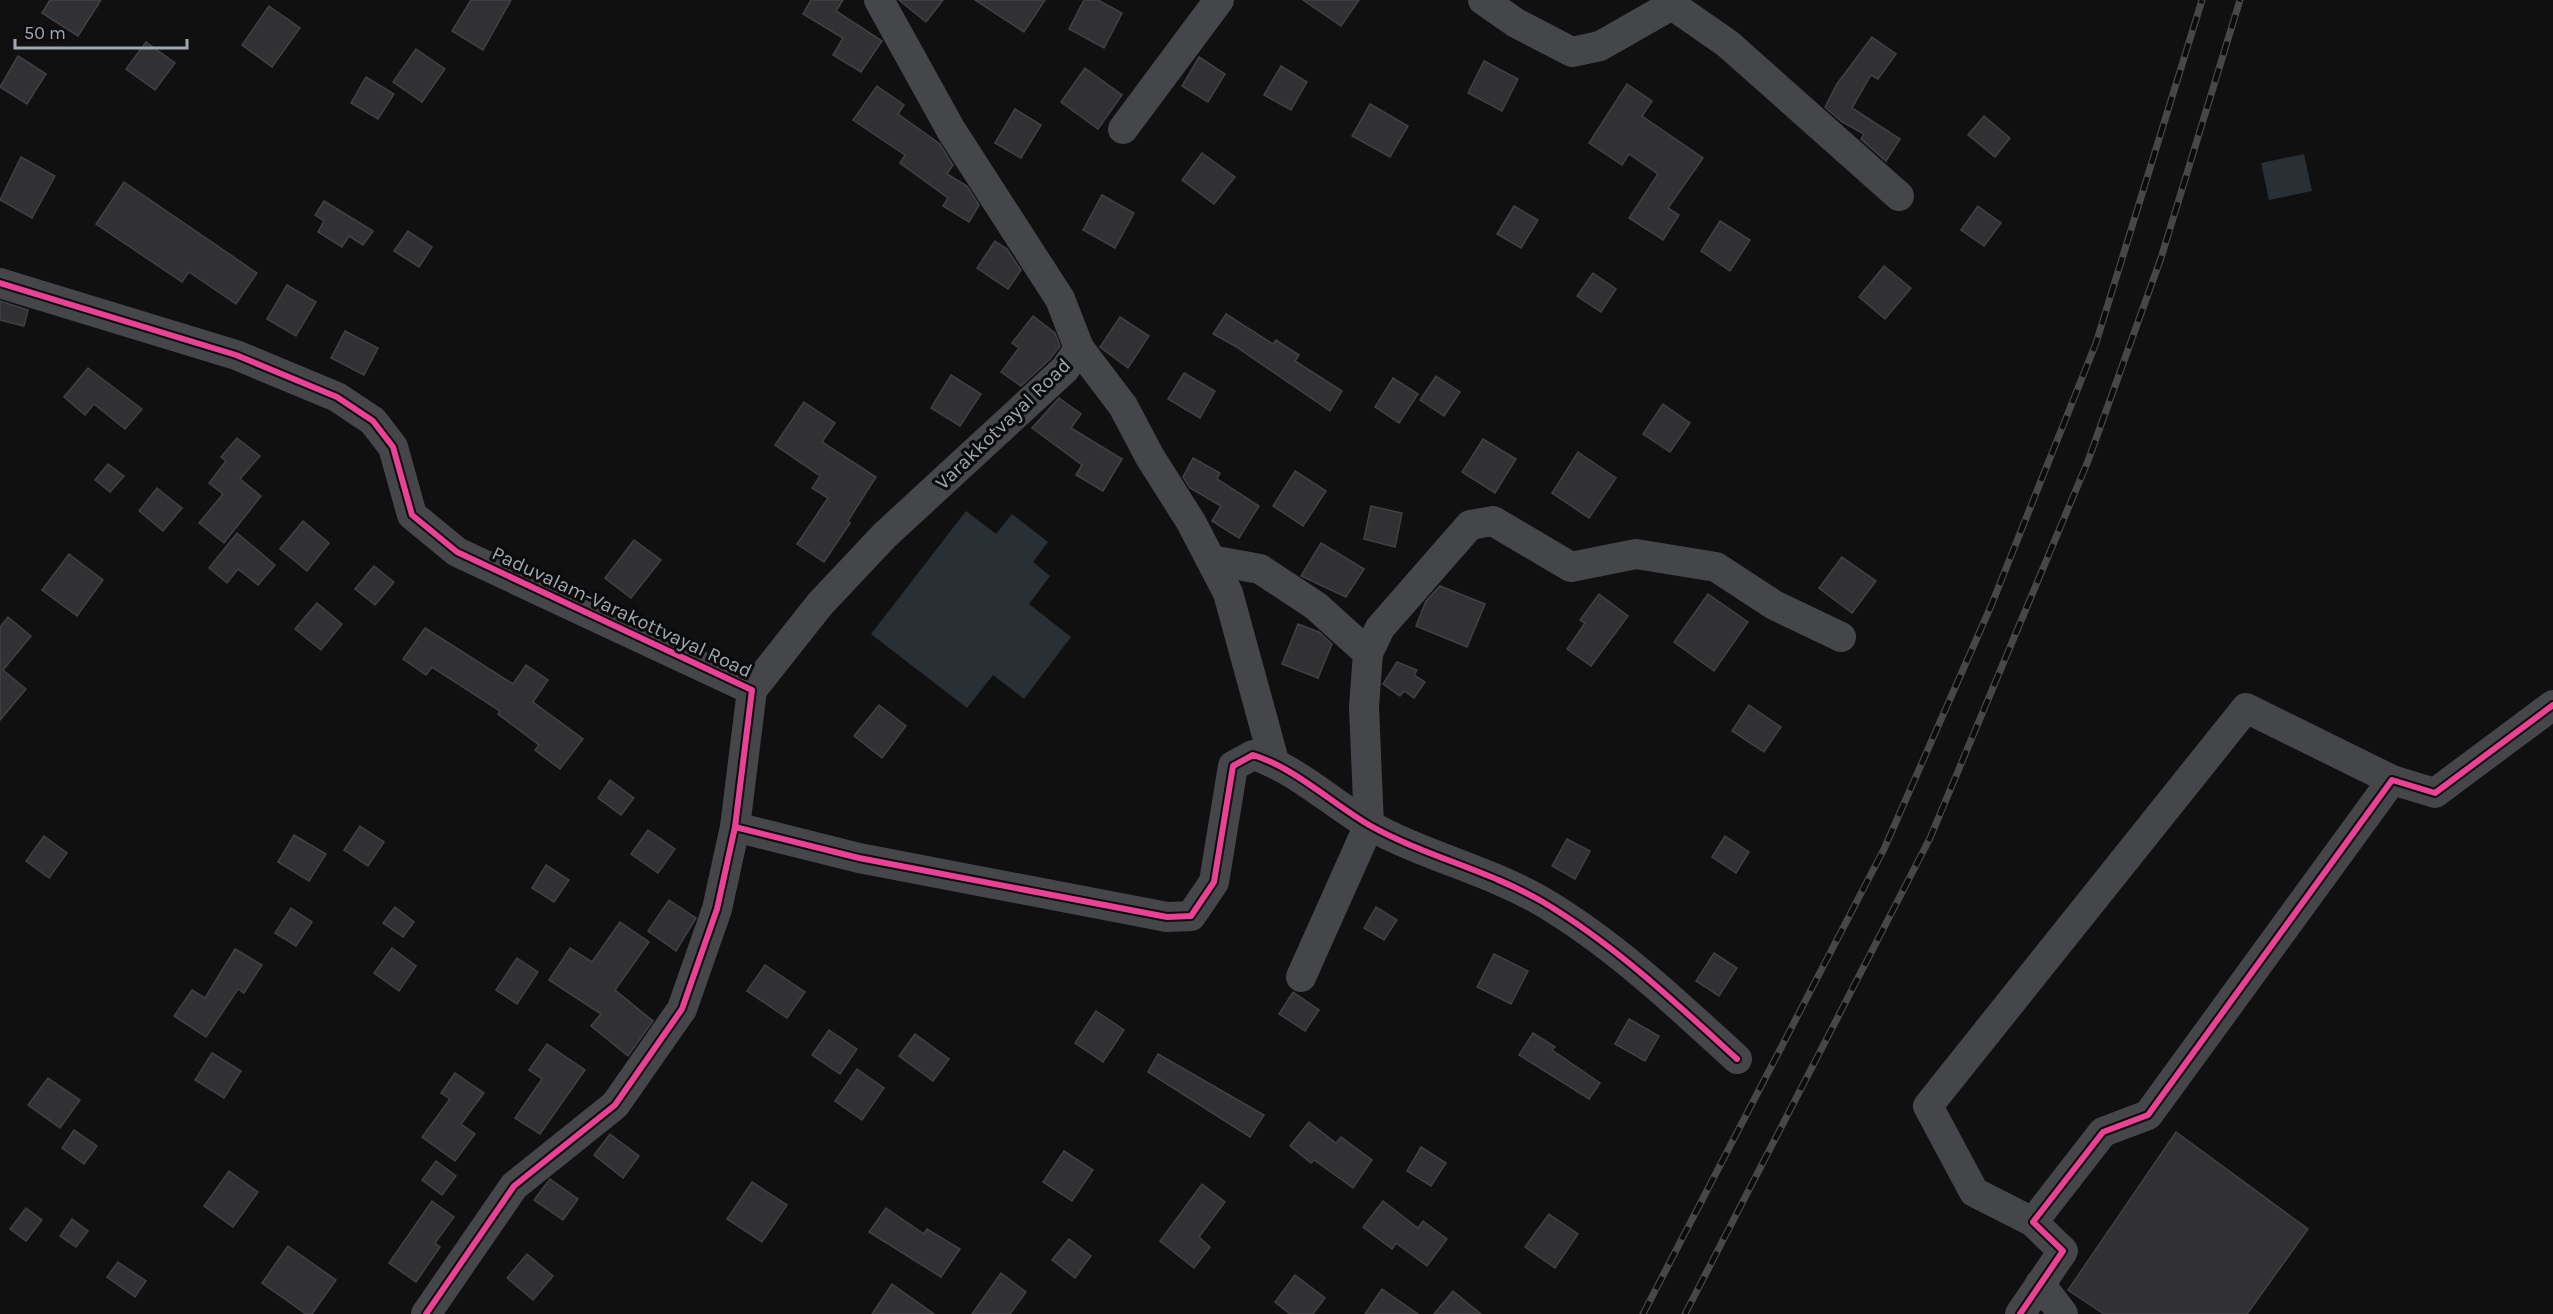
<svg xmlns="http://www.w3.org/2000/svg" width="2553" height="1314" font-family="Karla,sans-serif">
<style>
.water{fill:#283035}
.building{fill:#313133;stroke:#404144;stroke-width:1.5}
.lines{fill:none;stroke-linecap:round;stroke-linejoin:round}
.minor{stroke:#454649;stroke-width:30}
.rail-casing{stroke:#454749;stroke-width:7}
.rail{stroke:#0b0b0c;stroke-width:4.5;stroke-dasharray:14;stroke-linecap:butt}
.cycleway-casing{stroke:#0b0b0c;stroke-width:10}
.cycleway{stroke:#ea4096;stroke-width:6}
.labels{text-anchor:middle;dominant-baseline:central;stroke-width:6;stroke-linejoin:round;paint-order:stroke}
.street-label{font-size:20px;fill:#a1a7b2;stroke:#0b0b0c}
</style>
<rect width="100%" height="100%" fill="#101011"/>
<g class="water">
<path d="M 2304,154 L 2312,191 L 2269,200 L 2261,163 Z"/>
<path d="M 966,511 L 996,534 L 1012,514 L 1048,542 L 1033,562 L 1050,576 L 1029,604 L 1071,637 L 1024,699 L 993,675 L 967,708 L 871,634 Z"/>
</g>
<g class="building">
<path d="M 50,0 L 101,0 L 78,36 L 42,13 Z"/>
<path d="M 471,0 L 511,0 L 483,50 L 452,31 Z"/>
<path d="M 811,0 L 843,0 L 836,11 L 882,41 L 861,72 L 833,55 L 843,38 L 803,14 Z"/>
<path d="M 899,0 L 943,0 L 926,22 Z"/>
<path d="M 975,0 L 1045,0 L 1024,32 Z"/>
<path d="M 1084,0 L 1098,0 L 1122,13 L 1104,48 L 1069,29 Z"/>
<path d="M 1303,0 L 1359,0 L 1341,26 Z"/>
<path d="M 269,6 L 300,28 L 272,67 L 242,45 Z"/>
<path d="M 1872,37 L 1896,54 L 1878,79 L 1871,75 L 1852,108 L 1900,139 L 1886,161 L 1861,139 L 1864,134 L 1842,122 L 1825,107 L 1837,84 Z"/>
<path d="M 146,42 L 175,63 L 155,90 L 126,69 Z"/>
<path d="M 416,49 L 445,69 L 422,102 L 393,82 Z"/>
<path d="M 18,56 L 46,74 L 27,104 L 0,87 Z"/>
<path d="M 1199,57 L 1225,74 L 1208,102 L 1182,86 Z"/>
<path d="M 1484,61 L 1518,79 L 1502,111 L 1468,93 Z"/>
<path d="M 1281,66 L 1307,82 L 1291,110 L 1264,95 Z"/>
<path d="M 1085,68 L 1122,95 L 1098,129 L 1061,102 Z"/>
<path d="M 366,77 L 394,94 L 378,119 L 351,103 Z"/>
<path d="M 1627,84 L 1652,101 L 1642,116 L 1703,158 L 1668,208 L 1679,215 L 1663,240 L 1629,218 L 1658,174 L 1629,154 L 1622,165 L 1589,143 Z"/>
<path d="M 877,86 L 904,105 L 898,114 L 940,144 L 953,165 L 947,174 L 967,186 L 979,205 L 969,222 L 943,206 L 948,198 L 900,163 L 905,155 L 853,120 Z"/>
<path d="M 1370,104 L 1408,126 L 1390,157 L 1352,136 Z"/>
<path d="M 1015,109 L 1041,125 L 1021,158 L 995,143 Z"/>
<path d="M 1984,116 L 2010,138 L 1995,157 L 1968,135 Z"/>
<path d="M 1202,153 L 1235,177 L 1214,204 L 1182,180 Z"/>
<path d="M 21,157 L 55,176 L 32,218 L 0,200 Z"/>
<path d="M 124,182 L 257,273 L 236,304 L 189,272 L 182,282 L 96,224 Z"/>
<path d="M 1102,195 L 1134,213 L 1115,248 L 1083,230 Z"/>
<path d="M 324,201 L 373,231 L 363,245 L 349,236 L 342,247 L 318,232 L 324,221 L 315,215 Z"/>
<path d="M 1514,206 L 1538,220 L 1521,248 L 1497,234 Z"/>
<path d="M 1978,206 L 2001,223 L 1984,246 L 1961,230 Z"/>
<path d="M 1720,221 L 1750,240 L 1730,271 L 1701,251 Z"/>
<path d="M 408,231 L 432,247 L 419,267 L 394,251 Z"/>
<path d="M 995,241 L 1007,249 L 1021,270 L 1008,289 L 977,268 Z"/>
<path d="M 1884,266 L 1911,288 L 1885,319 L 1859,297 Z"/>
<path d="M 1593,273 L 1616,289 L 1601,312 L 1577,296 Z"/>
<path d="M 287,285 L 316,302 L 296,336 L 267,319 Z"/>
<path d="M 0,301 L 28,310 L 24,326 L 0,320 Z"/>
<path d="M 1226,314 L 1273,344 L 1276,340 L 1299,355 L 1295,361 L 1342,391 L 1330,411 L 1235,346 L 1213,334 Z"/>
<path d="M 1033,316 L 1055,333 L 1060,346 L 1050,359 L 1021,386 L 1001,372 L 1019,348 L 1012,343 Z"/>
<path d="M 1120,317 L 1149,336 L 1128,368 L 1100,347 Z"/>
<path d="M 345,331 L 378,348 L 364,375 L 331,358 Z"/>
<path d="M 88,368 L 142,409 L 125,429 L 94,404 L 85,415 L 64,397 Z"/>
<path d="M 1184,373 L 1215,391 L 1200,418 L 1168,399 Z"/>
<path d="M 951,375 L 981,394 L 960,426 L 931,408 Z"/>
<path d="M 1436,376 L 1460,392 L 1444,416 L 1420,400 Z"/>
<path d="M 1393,378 L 1418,394 L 1399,423 L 1375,407 Z"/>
<path d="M 1059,398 L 1081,414 L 1071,428 L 1122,459 L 1103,491 L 1076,475 L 1082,465 L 1032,428 Z"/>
<path d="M 804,402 L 835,423 L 822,442 L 876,477 L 848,521 L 850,523 L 824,562 L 797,544 L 828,498 L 812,488 L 820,476 L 775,445 Z"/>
<path d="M 1663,404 L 1690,423 L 1670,452 L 1643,434 Z"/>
<path d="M 237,438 L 260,456 L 240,479 L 261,496 L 224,543 L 199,523 L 223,494 L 209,483 L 226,461 L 221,457 Z"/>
<path d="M 1483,439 L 1516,459 L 1495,493 L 1462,472 Z"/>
<path d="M 1578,452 L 1616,478 L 1589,518 L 1552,493 Z"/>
<path d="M 1193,458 L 1220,473 L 1217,479 L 1259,506 L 1239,538 L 1212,521 L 1221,506 L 1190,488 L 1183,477 Z"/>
<path d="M 108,464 L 124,476 L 110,492 L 95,480 Z"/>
<path d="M 1295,471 L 1326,491 L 1303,526 L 1273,506 Z"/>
<path d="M 157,488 L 182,508 L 163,531 L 139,511 Z"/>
<path d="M 1371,506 L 1402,513 L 1395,547 L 1364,539 Z"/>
<path d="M 303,521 L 329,543 L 307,571 L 280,549 Z"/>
<path d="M 237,533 L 275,565 L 258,585 L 238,569 L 227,583 L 209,568 Z"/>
<path d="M 634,540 L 661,560 L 631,598 L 605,578 Z"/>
<path d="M 1321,543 L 1364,569 L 1346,597 L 1301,576 Z"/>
<path d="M 69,554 L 103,580 L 77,616 L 42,590 Z"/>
<path d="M 1842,557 L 1876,581 L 1852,613 L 1819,588 Z"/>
<path d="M 374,566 L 394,582 L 375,605 L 355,589 Z"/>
<path d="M 1440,586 L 1485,604 L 1467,647 L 1416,626 L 1426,601 Z"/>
<path d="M 1599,594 L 1628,616 L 1591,666 L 1567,649 L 1585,623 L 1580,620 Z"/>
<path d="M 1708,594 L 1748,622 L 1714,671 L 1674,642 Z"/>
<path d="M 317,603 L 342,624 L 321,650 L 295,629 Z"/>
<path d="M 8,617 L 31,636 L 3,670 L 26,689 L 0,720 L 0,627 Z"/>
<path d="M 1298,624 L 1319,632 L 1332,644 L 1318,678 L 1282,664 Z"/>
<path d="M 425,628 L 513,684 L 526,665 L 548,680 L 533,702 L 583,739 L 560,769 L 535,750 L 539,745 L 498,714 L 500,711 L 432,667 L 426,675 L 403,659 Z"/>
<path d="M 1397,662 L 1417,670 L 1414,675 L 1425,682 L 1414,698 L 1404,691 L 1400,696 L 1383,684 Z"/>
<path d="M 879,705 L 906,726 L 882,758 L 854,736 Z"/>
<path d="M 1749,705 L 1781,727 L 1764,752 L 1732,731 Z"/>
<path d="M 610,780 L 634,798 L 621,815 L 598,798 Z"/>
<path d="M 360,826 L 384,842 L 368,866 L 344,850 Z"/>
<path d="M 648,830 L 675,849 L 658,873 L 631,854 Z"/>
<path d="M 294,835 L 326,854 L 309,881 L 278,862 Z"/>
<path d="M 44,836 L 67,853 L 49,878 L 26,861 Z"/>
<path d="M 1725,836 L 1749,852 L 1736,873 L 1712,857 Z"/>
<path d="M 1567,839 L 1590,851 L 1575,879 L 1552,866 Z"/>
<path d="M 546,865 L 569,880 L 554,902 L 532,888 Z"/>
<path d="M 669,900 L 696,918 L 676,951 L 648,931 Z"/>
<path d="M 395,907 L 414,922 L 403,937 L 383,923 Z"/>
<path d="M 1376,907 L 1397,920 L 1384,940 L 1364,928 Z"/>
<path d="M 291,908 L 312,922 L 296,946 L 275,933 Z"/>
<path d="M 620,922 L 649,942 L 615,990 L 653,1021 L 628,1056 L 591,1026 L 601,1014 L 549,980 L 570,948 L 592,962 Z"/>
<path d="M 392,948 L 416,966 L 399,991 L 374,973 Z"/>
<path d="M 235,949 L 262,965 L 244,993 L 238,989 L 206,1037 L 174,1016 L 192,990 L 205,998 Z"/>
<path d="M 1714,953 L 1737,968 L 1719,996 L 1696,981 Z"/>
<path d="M 1494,954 L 1528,971 L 1511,1004 L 1477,987 Z"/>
<path d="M 517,958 L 538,972 L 517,1004 L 496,990 Z"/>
<path d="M 765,965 L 805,992 L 787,1018 L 747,991 Z"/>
<path d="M 1293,992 L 1319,1010 L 1305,1031 L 1279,1014 Z"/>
<path d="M 1096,1011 L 1124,1030 L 1103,1062 L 1075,1043 Z"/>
<path d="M 1629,1019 L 1659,1036 L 1645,1061 L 1615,1044 Z"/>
<path d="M 829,1030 L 857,1049 L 840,1074 L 812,1055 Z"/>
<path d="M 1533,1033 L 1555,1047 L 1552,1050 L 1600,1083 L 1589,1099 L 1519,1055 Z"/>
<path d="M 915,1034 L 949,1059 L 933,1081 L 899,1056 Z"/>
<path d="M 547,1044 L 585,1070 L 540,1134 L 515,1118 L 542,1079 L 529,1070 Z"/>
<path d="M 212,1053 L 241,1071 L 224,1098 L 195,1080 Z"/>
<path d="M 1158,1054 L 1264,1115 L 1250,1137 L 1148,1072 Z"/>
<path d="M 857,1069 L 884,1088 L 862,1120 L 835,1101 Z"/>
<path d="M 455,1073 L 484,1093 L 461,1124 L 475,1134 L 455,1161 L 422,1137 L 450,1099 L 441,1093 Z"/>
<path d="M 48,1078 L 80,1100 L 60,1128 L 28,1105 Z"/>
<path d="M 1309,1122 L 1336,1143 L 1341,1137 L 1372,1160 L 1353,1188 L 1314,1160 L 1311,1163 L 1290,1146 Z"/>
<path d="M 74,1130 L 97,1146 L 84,1164 L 62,1148 Z"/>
<path d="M 2176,1132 L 2308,1229 L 2247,1314 L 2104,1314 L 2068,1290 Z"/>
<path d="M 610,1134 L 639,1156 L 623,1178 L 594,1155 Z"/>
<path d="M 1421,1147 L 1446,1163 L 1431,1186 L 1407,1171 Z"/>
<path d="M 1064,1151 L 1093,1170 L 1072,1201 L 1043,1182 Z"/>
<path d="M 436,1161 L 456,1176 L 442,1195 L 422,1180 Z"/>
<path d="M 229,1171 L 258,1192 L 233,1227 L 204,1206 Z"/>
<path d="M 550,1179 L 578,1199 L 563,1220 L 534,1200 Z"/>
<path d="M 752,1182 L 787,1205 L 762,1242 L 727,1219 Z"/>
<path d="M 1202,1184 L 1225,1202 L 1199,1237 L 1210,1247 L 1194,1268 L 1160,1241 Z"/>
<path d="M 432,1201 L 454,1217 L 435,1243 L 440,1247 L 416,1282 L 389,1263 Z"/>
<path d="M 1383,1201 L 1418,1228 L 1423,1221 L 1447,1239 L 1427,1266 L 1396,1243 L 1392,1249 L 1363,1227 Z"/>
<path d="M 26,1208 L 42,1220 L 26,1241 L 10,1229 Z"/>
<path d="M 886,1208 L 924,1234 L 927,1229 L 960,1249 L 941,1277 L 869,1232 Z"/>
<path d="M 1549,1214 L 1578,1234 L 1555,1268 L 1525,1247 Z"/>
<path d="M 72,1219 L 88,1231 L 76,1247 L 60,1236 Z"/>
<path d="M 1069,1239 L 1091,1256 L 1075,1278 L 1052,1260 Z"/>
<path d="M 288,1246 L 336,1280 L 312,1314 L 306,1314 L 262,1283 Z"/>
<path d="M 527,1254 L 553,1276 L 533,1300 L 507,1278 Z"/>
<path d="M 118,1262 L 146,1281 L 135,1297 L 107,1277 Z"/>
<path d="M 1001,1273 L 1026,1292 L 1010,1314 L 972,1314 Z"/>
<path d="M 1295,1275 L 1325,1298 L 1313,1314 L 1290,1314 L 1275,1302 Z"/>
<path d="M 892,1284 L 934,1314 L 872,1314 Z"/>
<path d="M 1382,1289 L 1418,1314 L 1365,1314 Z"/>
<path d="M 1453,1291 L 1481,1314 L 1434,1314 Z"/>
</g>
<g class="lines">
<g class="minor">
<path d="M 1483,0 L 1516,23 L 1572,52 L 1600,46 L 1672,5 L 1676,0"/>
<path d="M 1672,5 L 1728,44 L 1899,196"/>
<path d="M 1123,129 L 1219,0"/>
<path d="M 0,283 L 236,355 L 337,397 L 373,421 L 393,447 L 412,515 L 457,552 L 752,690 L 735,827 L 717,909 L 682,1009 L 615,1105 L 514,1186 L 426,1314"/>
<path d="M 1079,348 L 1123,406 L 1150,457 L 1191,522 L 1228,593 L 1274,761"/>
<path d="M 1211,560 L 1260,569 L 1316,606 L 1368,653 L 1364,707 L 1369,825 L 1301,977"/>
<path d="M 1368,653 L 1380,628 L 1470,525 L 1493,521 L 1571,567 L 1636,554 L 1716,567 L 1774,605 L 1841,637"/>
<path d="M 752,690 L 820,604 L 885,535 L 1065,369 L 1079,348 L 1060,299 L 951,130 L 879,0"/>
<path d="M 735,827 L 859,858 L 1167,917 L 1191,916 L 1214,882 L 1233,766 L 1253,755 C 1295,768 1330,802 1369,825 C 1424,856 1488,870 1543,902 C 1615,945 1676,1003 1737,1059"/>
<path d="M 2033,1222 L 1974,1192 L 1928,1106 L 2246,708 L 2392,780"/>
<path d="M 2040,1284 L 2063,1314"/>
<path d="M 2020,1314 L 2063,1251 L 2033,1222 L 2103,1132 L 2148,1115 L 2392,780 L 2435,793 L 2553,705"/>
</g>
<defs>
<g id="rail">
<path d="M 1643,1314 L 1884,849 L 1991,606 L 2096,343 L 2202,0"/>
<path d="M 1685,1314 L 1930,838 L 2088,461 L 2161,258 L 2240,0"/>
</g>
</defs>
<use href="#rail" class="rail-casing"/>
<use href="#rail" class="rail"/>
<defs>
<g id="cycleway">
<path d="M 0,283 L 236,355 L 337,397 L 373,421 L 393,447 L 412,515 L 457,552 L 752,690 L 735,827 L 717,909 L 682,1009 L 615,1105 L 514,1186 L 426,1314"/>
<path d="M 735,827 L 859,858 L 1167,917 L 1191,916 L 1214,882 L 1233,766 L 1253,755 C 1295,768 1330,802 1369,825 C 1424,856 1488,870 1543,902 C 1615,945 1676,1003 1737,1059"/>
<path d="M 2020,1314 L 2063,1251 L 2033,1222 L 2103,1132 L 2148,1115 L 2392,780 L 2435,793 L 2553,705"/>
</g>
</defs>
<use href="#cycleway" class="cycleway-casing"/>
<use href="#cycleway" class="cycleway"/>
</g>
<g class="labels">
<g class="street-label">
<text transform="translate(1003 424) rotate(-44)">Varakkotvayal Road</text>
<text transform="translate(622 612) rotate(25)">Paduvalam-Varakottvayal Road</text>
</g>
</g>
<path d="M15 39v9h172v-9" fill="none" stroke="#a1a7b2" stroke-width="3"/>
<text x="24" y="39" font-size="18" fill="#a1a7b2" stroke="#0b0b0c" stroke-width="4.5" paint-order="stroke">50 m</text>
</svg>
